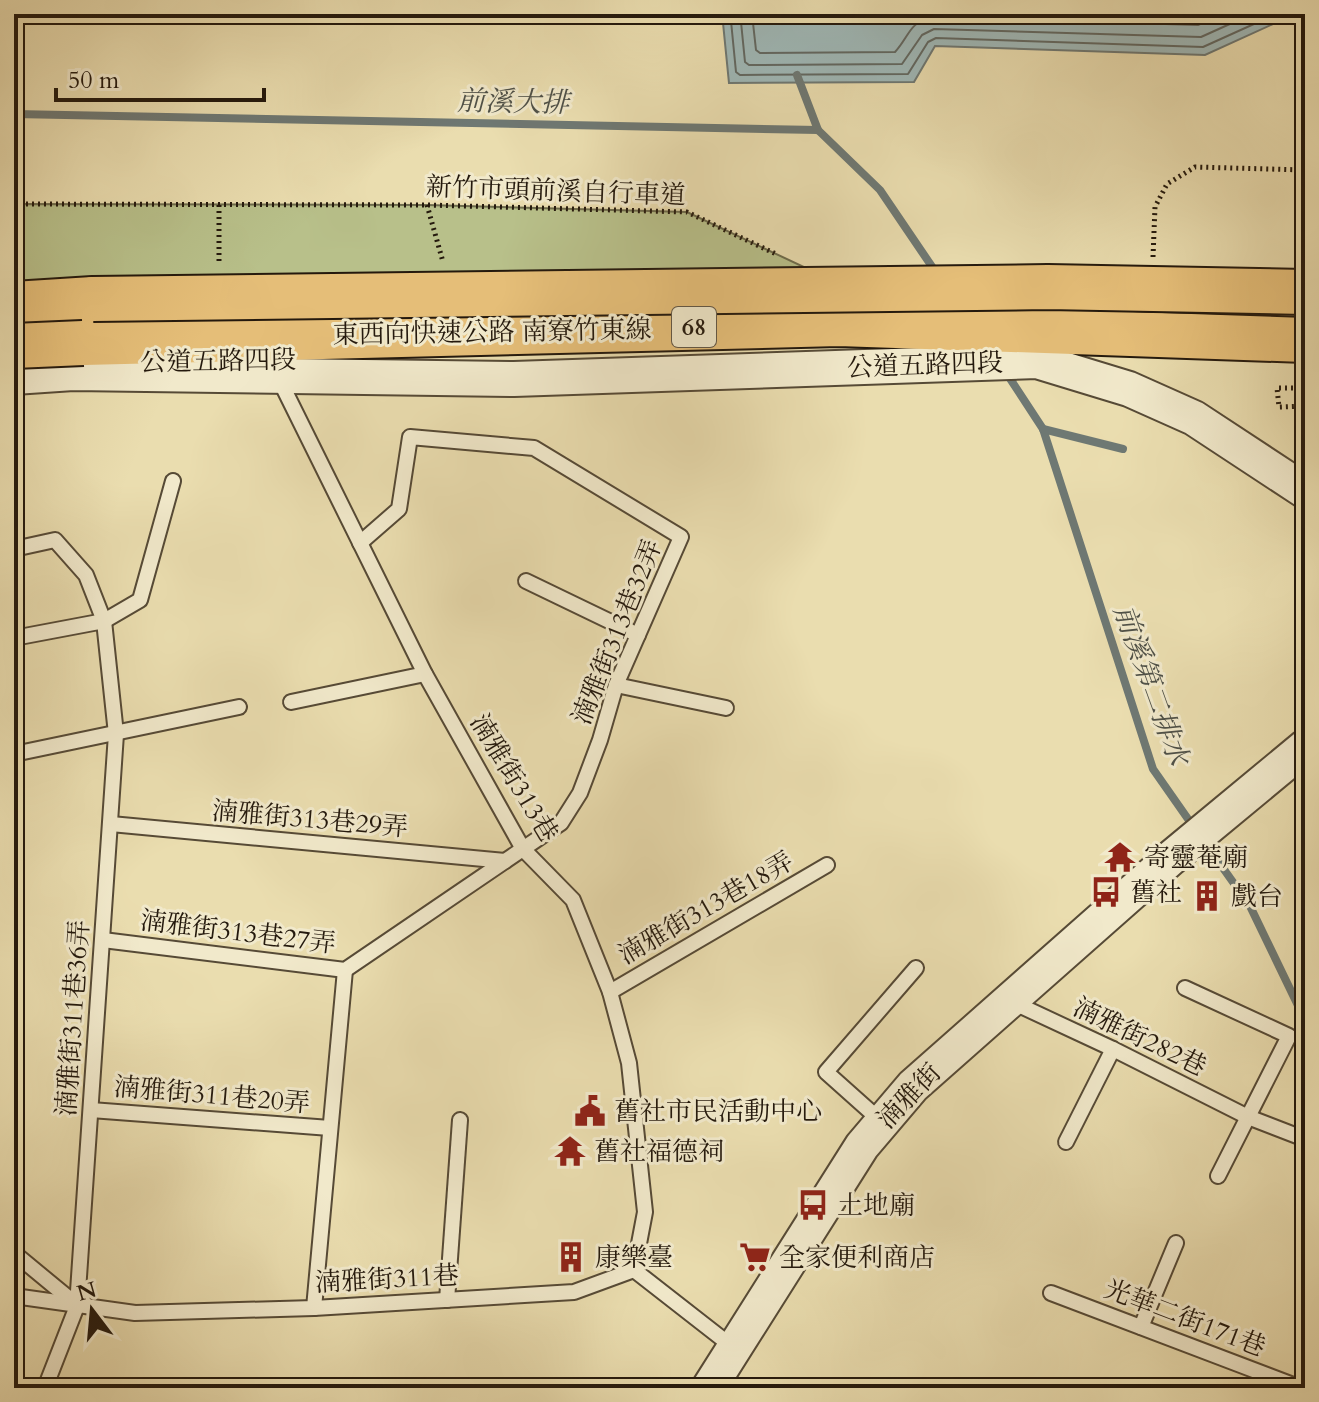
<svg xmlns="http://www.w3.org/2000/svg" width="1319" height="1402" font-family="Cardo,'Noto Serif TC',serif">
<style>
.green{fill:#b8c08a;stroke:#6e6c4c;stroke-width:2}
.water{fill:#9fb8b7;stroke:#6e7873;stroke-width:2}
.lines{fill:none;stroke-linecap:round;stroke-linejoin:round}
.shore{stroke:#626862;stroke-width:2}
.stream{stroke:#6e7873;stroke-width:8}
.service-casing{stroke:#564a36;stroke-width:18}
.tertiary-casing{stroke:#564a36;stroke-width:38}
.trunk-casing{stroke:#24190d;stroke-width:48}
.path{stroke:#24190d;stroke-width:5;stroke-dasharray:2 4;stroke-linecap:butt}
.service{stroke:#f1e9cb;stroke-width:14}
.tertiary{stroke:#f1e9cb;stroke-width:34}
.trunk{stroke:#e5be78;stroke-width:44}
.trunk-bridge-casing{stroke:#24190d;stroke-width:48;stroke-linecap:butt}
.trunk-bridge{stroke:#e5be78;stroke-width:44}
.labels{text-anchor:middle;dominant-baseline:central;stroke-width:6;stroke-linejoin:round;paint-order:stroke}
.shield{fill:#f1e9cb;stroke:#625746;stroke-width:2}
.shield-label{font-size:24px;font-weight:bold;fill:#24190d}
.street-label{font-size:26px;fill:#24190d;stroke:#f1e9cb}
.poi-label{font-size:26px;fill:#24190d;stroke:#f1e9cb;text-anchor:start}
.water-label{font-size:28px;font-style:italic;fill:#4f5148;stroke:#f1e9cb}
</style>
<rect width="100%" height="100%" fill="#eaddaf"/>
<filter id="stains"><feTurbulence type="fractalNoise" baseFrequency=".0025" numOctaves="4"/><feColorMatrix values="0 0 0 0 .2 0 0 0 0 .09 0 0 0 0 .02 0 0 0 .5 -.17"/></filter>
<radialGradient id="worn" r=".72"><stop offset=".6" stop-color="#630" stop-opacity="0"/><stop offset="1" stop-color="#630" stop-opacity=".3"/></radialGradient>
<path class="green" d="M 14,204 L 427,205 L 687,212 L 876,301 L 14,307 Z"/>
<path class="water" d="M 609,14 L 1295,14 L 1205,55 L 935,46 L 914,82 L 729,83 L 723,23 Z"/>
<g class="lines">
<g class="shore">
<path d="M 716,14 L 726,15 L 731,21 L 736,72 L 740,75 L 908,74 L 928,42 L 936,38 L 1203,47 L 1276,14"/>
<path d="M 739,14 L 741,22 L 745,62 L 749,65 L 902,64 L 922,35 L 934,29 L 1201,37 L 1252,14"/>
<path d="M 752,14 L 756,50 L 760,53 L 895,52 C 909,37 909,22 932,17 L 1198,25 L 1222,14"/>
</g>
<g class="stream">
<path d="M 797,75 L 818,130"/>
<path d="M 14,114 L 818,130 L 880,190 L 937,274"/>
<path d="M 1009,377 L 1043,429 L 1153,769 L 1195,829"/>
<path d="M 1043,429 L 1123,449"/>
<path d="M 1203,840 L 1250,906 L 1305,1020"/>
</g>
<defs>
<g id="service">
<path d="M 279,379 L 425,674 L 523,849 L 573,900 L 610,992 L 629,1063 L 645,1212 L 634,1270"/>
<path d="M 14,549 L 55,540 L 86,575 L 104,621 L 116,734 L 77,1306 L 45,1388"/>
<path d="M 526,581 L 638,635"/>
<path d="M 14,638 L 104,621 L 140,600 L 173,481"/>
<path d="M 616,685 L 726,708"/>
<path d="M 291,702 L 425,674"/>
<path d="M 14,754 L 239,707"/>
<path d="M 111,824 L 505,861"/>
<path d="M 103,940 L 345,970 L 561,823 L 580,793 L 600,740 L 616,685 L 681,537 L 534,448 L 410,437 L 399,509 L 360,543"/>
<path d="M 1185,988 L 1289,1036 L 1218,1176"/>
<path d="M 610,992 L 827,865"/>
<path d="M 1010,1001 L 1113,1049 L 1248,1117 L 1305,1139"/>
<path d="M 91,1110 L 330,1128"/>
<path d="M 882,1122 L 826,1072 L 916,968"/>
<path d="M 1066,1142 L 1113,1049"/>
<path d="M 14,1253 L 77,1305"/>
<path d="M 634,1270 L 734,1348"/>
<path d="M 1051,1293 L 1301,1388"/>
<path d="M 14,1296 L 135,1313 L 314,1308 L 574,1292 L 634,1270"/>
<path d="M 447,1300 L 460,1120"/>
<path d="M 314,1308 L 345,970"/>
<path d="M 1141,1327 L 1176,1243"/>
</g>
<g id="tertiary">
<path d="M 14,377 L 73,373 L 514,379 L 1037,361 L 1129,389 L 1194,418 L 1305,491"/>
<path d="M 709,1388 L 862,1146 L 913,1086 L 1171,858 L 1305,747"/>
</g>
<g id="trunk">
<path d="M 14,304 L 93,299"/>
<path d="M 83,343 L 839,324 L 1305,340"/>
</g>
</defs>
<use href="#service" class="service-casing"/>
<use href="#tertiary" class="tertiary-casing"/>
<use href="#trunk" class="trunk-casing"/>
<g class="path">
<path d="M 14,204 L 427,205 L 687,212 L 776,254"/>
<path d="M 219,205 L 219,264"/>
<path d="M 427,205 L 443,262"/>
<path d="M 1153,257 L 1155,207 L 1167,184 L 1195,167 L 1305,170"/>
<path d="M 1305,388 L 1277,388 L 1279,407 L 1305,406"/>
</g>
<use href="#service" class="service"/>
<use href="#tertiary" class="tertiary"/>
<use href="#trunk" class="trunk"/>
<defs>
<g id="trunk-bridge">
<path d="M 93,299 L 1048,287 L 1305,292"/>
<path d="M 14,346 L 83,343"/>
</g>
</defs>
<use href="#trunk-bridge" class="trunk-bridge-casing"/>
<use href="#trunk-bridge" class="trunk-bridge"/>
</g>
<defs>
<symbol id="temple-bare" viewBox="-9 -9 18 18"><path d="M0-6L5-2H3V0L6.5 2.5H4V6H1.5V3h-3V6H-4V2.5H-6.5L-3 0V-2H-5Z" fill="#8f2418" stroke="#f1e9cb" stroke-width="2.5" paint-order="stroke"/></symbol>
<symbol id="bus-bare" viewBox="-9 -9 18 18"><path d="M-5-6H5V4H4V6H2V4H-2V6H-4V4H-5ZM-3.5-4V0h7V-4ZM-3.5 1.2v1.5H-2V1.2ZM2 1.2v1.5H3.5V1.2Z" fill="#8f2418" stroke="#f1e9cb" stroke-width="2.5" paint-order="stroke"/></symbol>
<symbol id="building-bare" viewBox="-9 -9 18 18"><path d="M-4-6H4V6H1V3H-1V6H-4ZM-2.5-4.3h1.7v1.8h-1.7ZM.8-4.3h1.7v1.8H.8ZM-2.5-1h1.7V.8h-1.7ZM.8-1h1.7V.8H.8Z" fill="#8f2418" stroke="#f1e9cb" stroke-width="2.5" paint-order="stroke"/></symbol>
<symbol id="civic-bare" viewBox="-9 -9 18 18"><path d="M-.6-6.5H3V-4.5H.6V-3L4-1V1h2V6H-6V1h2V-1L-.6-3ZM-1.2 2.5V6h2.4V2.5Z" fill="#8f2418" stroke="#f1e9cb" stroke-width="2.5" paint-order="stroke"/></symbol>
<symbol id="supermarket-bare" viewBox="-9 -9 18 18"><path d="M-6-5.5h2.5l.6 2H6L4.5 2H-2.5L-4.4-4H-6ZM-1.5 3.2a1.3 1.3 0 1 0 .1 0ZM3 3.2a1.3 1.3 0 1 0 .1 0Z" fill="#8f2418" stroke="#f1e9cb" stroke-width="2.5" paint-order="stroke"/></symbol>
</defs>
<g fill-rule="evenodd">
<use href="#temple-bare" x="1098" y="835" width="44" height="44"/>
<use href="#bus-bare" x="1084" y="870" width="44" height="44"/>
<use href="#building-bare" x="1185" y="874" width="44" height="44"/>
<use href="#civic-bare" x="568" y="1089" width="44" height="44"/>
<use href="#temple-bare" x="548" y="1129" width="44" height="44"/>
<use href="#bus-bare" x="791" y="1183" width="44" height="44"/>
<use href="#building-bare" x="549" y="1235" width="44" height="44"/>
<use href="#supermarket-bare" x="733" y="1235" width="44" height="44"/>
</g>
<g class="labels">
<rect class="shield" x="672" y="307" width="44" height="40" rx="6"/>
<g class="shield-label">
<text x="694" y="327">68</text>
</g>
<g class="street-label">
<text transform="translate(556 191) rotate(2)">新竹市頭前溪自行車道</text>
<text transform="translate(492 332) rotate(-1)">東西向快速公路 南寮竹東線</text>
<text transform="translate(218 361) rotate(-1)">公道五路四段</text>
<text transform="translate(925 365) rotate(-2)">公道五路四段</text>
<text transform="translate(617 632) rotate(-68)">湳雅街313巷32弄</text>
<text transform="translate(514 778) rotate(59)">湳雅街313巷</text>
<text transform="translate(310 819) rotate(5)">湳雅街313巷29弄</text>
<text transform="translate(706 908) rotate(-30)">湳雅街313巷18弄</text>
<text transform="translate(238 932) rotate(7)">湳雅街313巷27弄</text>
<text transform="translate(73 1018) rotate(-86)">湳雅街311巷36弄</text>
<text transform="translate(1140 1037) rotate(26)">湳雅街282巷</text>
<text transform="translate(212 1095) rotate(5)">湳雅街311巷20弄</text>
<text transform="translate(909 1096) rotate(-46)">湳雅街</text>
<text transform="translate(387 1279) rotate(-3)">湳雅街311巷</text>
<text transform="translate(1185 1318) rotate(21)">光華二街171巷</text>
</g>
<g class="poi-label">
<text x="1144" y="857">寄靈菴廟</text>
<text x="1130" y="892">舊社</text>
<text x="1231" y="896">戲台</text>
<text x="614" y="1111">舊社市民活動中心</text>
<text x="594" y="1151">舊社福德祠</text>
<text x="837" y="1205">土地廟</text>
<text x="595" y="1257">康樂臺</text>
<text x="779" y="1257">全家便利商店</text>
</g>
<g class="water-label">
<text transform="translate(513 102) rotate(1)">前溪大排</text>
<text transform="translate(1151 685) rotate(70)">前溪第二排水</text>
</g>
</g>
<rect width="1319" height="1402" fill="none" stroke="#eaddaf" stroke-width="48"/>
<rect x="16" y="16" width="1287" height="1370" fill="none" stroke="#24190d" stroke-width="4"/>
<rect x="24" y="24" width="1271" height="1354" fill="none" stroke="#24190d" stroke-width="2"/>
<g transform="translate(92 1310) rotate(344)" stroke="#f1e9cb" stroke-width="6" paint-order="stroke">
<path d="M0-6L14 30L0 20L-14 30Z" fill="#24190d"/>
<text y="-12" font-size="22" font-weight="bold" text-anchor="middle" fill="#24190d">N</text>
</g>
<path d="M56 88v12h208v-12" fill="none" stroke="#24190d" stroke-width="4"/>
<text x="68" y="88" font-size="24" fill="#24190d" stroke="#f1e9cb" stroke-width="6" paint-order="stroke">50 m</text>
<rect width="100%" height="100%" filter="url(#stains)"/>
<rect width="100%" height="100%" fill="url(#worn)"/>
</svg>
